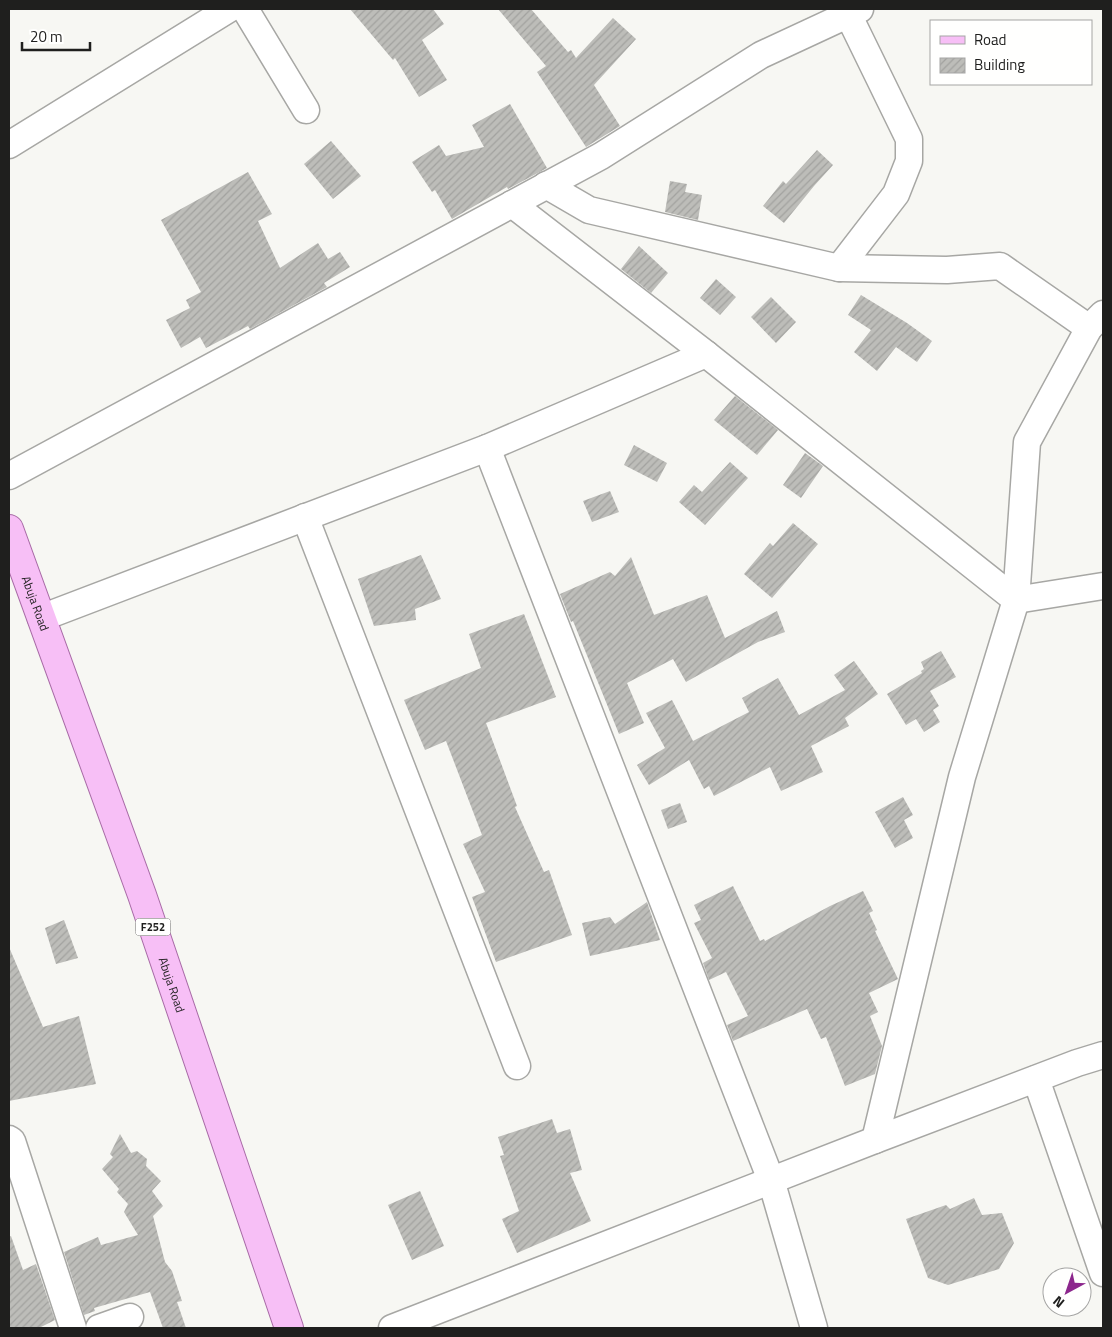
<svg xmlns="http://www.w3.org/2000/svg" width="1112" height="1337" font-family="'Titillium Web',sans-serif">
<style>
.building{fill:url(#building-hatch)}
.lines{fill:none;stroke-linecap:round;stroke-linejoin:round}
.minor-casing{stroke:#a7a7a4;stroke-width:29}
.major-casing{stroke:#a86ba6;stroke-width:30}
.minor{stroke:#fff;stroke-width:26}
.major{stroke:#f7bff6;stroke-width:28}
.labels{text-anchor:middle;dominant-baseline:central;stroke-width:4;stroke-linejoin:round;paint-order:stroke}
.shield{fill:#fffffe;stroke:#626261;stroke-width:1}
.shield-label{font-size:11px;font-weight:bold;fill:#1f1f1e}
.street-label{font-size:12px;fill:#1f1f1e;stroke:#fffffe}
</style>
<defs>
<pattern id="building-hatch" width="6" height="6" patternUnits="userSpaceOnUse" patternTransform="scale(1.25)"><rect width="6" height="6" fill="#bdbdb9"/><path d="M-1 1l2-2M0 6l6-6M5 7l2-2" fill="none" stroke="#a2a29f"/></pattern>
</defs>
<rect width="100%" height="100%" fill="#f7f7f3"/>
<g class="building">
<path d="M 350,9 L 433,9 L 444,24 L 422,40 L 447,80 L 419,97 L 395,58 L 393,60 Z"/>
<path d="M 498,9 L 531,9 L 568,52 L 571,50 L 576,58 L 613,18 L 636,39 L 594,85 L 620,126 L 586,147 L 537,72 L 546,66 Z"/>
<path d="M 510,104 L 547,168 L 508,189 L 507,187 L 452,219 L 435,190 L 432,192 L 412,162 L 439,145 L 446,156 L 484,147 L 472,125 Z"/>
<path d="M 331,141 L 361,176 L 333,199 L 304,164 Z"/>
<path d="M 817,150 L 833,165 L 814,186 L 784,223 L 763,206 L 783,181 L 786,184 Z"/>
<path d="M 248,172 L 272,214 L 258,221 L 280,268 L 318,243 L 328,259 L 340,252 L 350,267 L 324,283 L 327,287 L 250,329 L 248,326 L 206,348 L 200,337 L 181,348 L 166,320 L 190,308 L 186,300 L 201,292 L 161,220 Z"/>
<path d="M 670,181 L 687,184 L 685,192 L 702,195 L 698,220 L 665,212 Z"/>
<path d="M 639,246 L 668,273 L 651,293 L 621,269 Z"/>
<path d="M 716,279 L 736,297 L 720,315 L 700,298 Z"/>
<path d="M 861,295 L 907,323 L 932,341 L 917,362 L 896,347 L 877,371 L 854,352 L 871,330 L 848,315 Z"/>
<path d="M 771,297 L 796,322 L 776,343 L 751,317 Z"/>
<path d="M 735,396 L 778,430 L 757,455 L 714,420 Z"/>
<path d="M 634,445 L 667,463 L 657,482 L 624,465 Z"/>
<path d="M 805,453 L 823,466 L 801,498 L 783,485 Z"/>
<path d="M 730,462 L 748,478 L 705,525 L 679,502 L 694,485 L 702,492 Z"/>
<path d="M 610,491 L 619,512 L 592,522 L 583,501 Z"/>
<path d="M 793,523 L 818,544 L 772,598 L 744,574 L 770,543 L 773,546 Z"/>
<path d="M 421,555 L 441,599 L 415,609 L 416,620 L 374,626 L 358,579 Z"/>
<path d="M 631,557 L 654,615 L 707,595 L 725,638 L 777,611 L 785,632 L 758,642 L 686,682 L 673,659 L 627,683 L 644,723 L 619,734 L 573,621 L 571,622 L 560,594 L 610,572 L 615,576 Z"/>
<path d="M 524,614 L 556,697 L 486,723 L 517,806 L 515,807 L 544,872 L 549,870 L 572,935 L 496,962 L 472,897 L 485,892 L 463,844 L 482,835 L 446,741 L 425,750 L 404,700 L 481,668 L 469,634 Z"/>
<path d="M 941,651 L 956,677 L 930,691 L 939,706 L 933,710 L 940,722 L 924,732 L 916,719 L 906,725 L 887,694 L 922,673 L 921,671 L 924,669 L 921,662 Z"/>
<path d="M 854,661 L 878,694 L 845,718 L 849,726 L 811,746 L 823,772 L 781,791 L 770,767 L 714,796 L 709,786 L 704,789 L 689,760 L 649,785 L 637,765 L 665,748 L 646,713 L 672,700 L 693,741 L 749,712 L 742,698 L 778,678 L 799,715 L 845,690 L 834,675 Z"/>
<path d="M 903,797 L 913,815 L 904,820 L 913,838 L 895,848 L 875,812 Z"/>
<path d="M 680,803 L 687,822 L 668,829 L 661,810 Z"/>
<path d="M 733,886 L 760,941 L 764,939 L 765,941 L 830,906 L 863,891 L 873,911 L 869,913 L 877,930 L 875,931 L 898,979 L 869,993 L 878,1012 L 870,1016 L 882,1046 L 875,1074 L 845,1086 L 826,1037 L 821,1039 L 807,1009 L 733,1041 L 727,1025 L 748,1016 L 726,972 L 709,980 L 703,963 L 712,958 L 694,923 L 701,920 L 694,905 Z"/>
<path d="M 647,902 L 660,940 L 590,956 L 582,923 L 610,917 L 615,924 Z"/>
<path d="M 64,920 L 78,958 L 56,964 L 45,928 Z"/>
<path d="M 9,947 L 43,1027 L 79,1016 L 96,1084 L 9,1101 Z"/>
<path d="M 552,1119 L 557,1133 L 570,1129 L 582,1170 L 570,1173 L 591,1221 L 517,1253 L 502,1219 L 519,1211 L 500,1156 L 504,1155 L 498,1137 Z"/>
<path d="M 120,1134 L 131,1153 L 137,1151 L 147,1159 L 146,1166 L 161,1181 L 152,1191 L 163,1206 L 153,1216 L 165,1262 L 172,1271 L 182,1301 L 177,1302 L 186,1328 L 163,1328 L 150,1292 L 94,1308 L 95,1311 L 84,1315 L 64,1252 L 98,1237 L 101,1245 L 138,1235 L 124,1212 L 128,1204 L 117,1192 L 119,1189 L 102,1169 L 113,1157 L 110,1154 Z"/>
<path d="M 420,1191 L 444,1246 L 412,1260 L 388,1205 Z"/>
<path d="M 974,1198 L 982,1215 L 1002,1213 L 1014,1243 L 999,1269 L 948,1285 L 928,1278 L 906,1219 L 946,1205 L 950,1209 Z"/>
<path d="M 11,1236 L 23,1270 L 36,1264 L 55,1320 L 39,1328 L 9,1328 L 9,1237 Z"/>
</g>
<g class="lines">
<defs>
<g id="minor">
<path d="M 245,9 L 306,110"/>
<path d="M 9,145 L 229,9"/>
<path d="M 546,185 L 589,210 L 839,268 L 947,270 L 1000,266 L 1089,328"/>
<path d="M 512,204 L 706,354 L 1016,600 L 1103,586"/>
<path d="M 839,268 L 896,194 L 909,161 L 909,139 L 848,14"/>
<path d="M 487,448 L 771,1180 L 814,1328"/>
<path d="M 9,476 L 601,156 L 761,55 L 860,9"/>
<path d="M 305,517 L 517,1066"/>
<path d="M 41,618 L 487,448 L 706,354"/>
<path d="M 1036,1079 L 1103,1273"/>
<path d="M 9,1139 L 12,1141 L 73,1328"/>
<path d="M 875,1140 L 962,777 L 1016,600 L 1027,442 L 1089,328 L 1103,314"/>
<path d="M 99,1328 L 130,1317"/>
<path d="M 392,1328 L 875,1140 L 1077,1063 L 1103,1055"/>
</g>
<g id="major">
<path id="s1" d="M 9,529 L 142,895 L 289,1328"/>
</g>
</defs>
<use href="#minor" class="minor-casing"/>
<use href="#major" class="major-casing"/>
<use href="#minor" class="minor"/>
<use href="#major" class="major"/>
</g>
<g class="labels">
<rect class="shield" x="135.5" y="918.5" width="35" height="17" rx="4"/>
<g class="shield-label">
<text x="153" y="927">F252</text>
</g>
<g class="street-label">
<text stroke="none"><textPath href="#s1" startOffset="79">Abuja Road</textPath></text>
<text stroke="none"><textPath href="#s1" startOffset="484">Abuja Road</textPath></text>
</g>
</g>
<rect width="1112" height="1337" fill="none" stroke="#1f1f1e" stroke-width="20"/>
<rect x="930" y="20" width="162" height="65" fill="#fffffe" stroke="#a5a5a4"/>
<rect x="940" y="36" width="25" height="8" fill="#f7bff6" stroke="#a5a5a4"/>
<text x="974" y="45" font-size="15" fill="#1f1f1e">Road</text>
<rect x="940" y="58" width="25" height="15" fill="url(#building-hatch)" stroke="#a5a5a4"/>
<text x="974" y="70" font-size="15" fill="#1f1f1e">Building</text>
<g transform="translate(1067 1292) rotate(220)"><circle r="24" fill="#fffffe" stroke="#a5a5a4"/>
<path d="M0-4L9 19L0 12L-9 19Z" fill="#8c278d"/>
<text y="-8" font-size="14" font-weight="bold" text-anchor="middle" fill="#1f1f1e">N</text>
</g>
<path d="M22 42v8h68v-8" fill="none" stroke="#1f1f1e" stroke-width="2.5"/>
<text x="30" y="42" font-size="15" fill="#1f1f1e" stroke="#fffffe" stroke-width="4" paint-order="stroke">20 m</text>
</svg>
